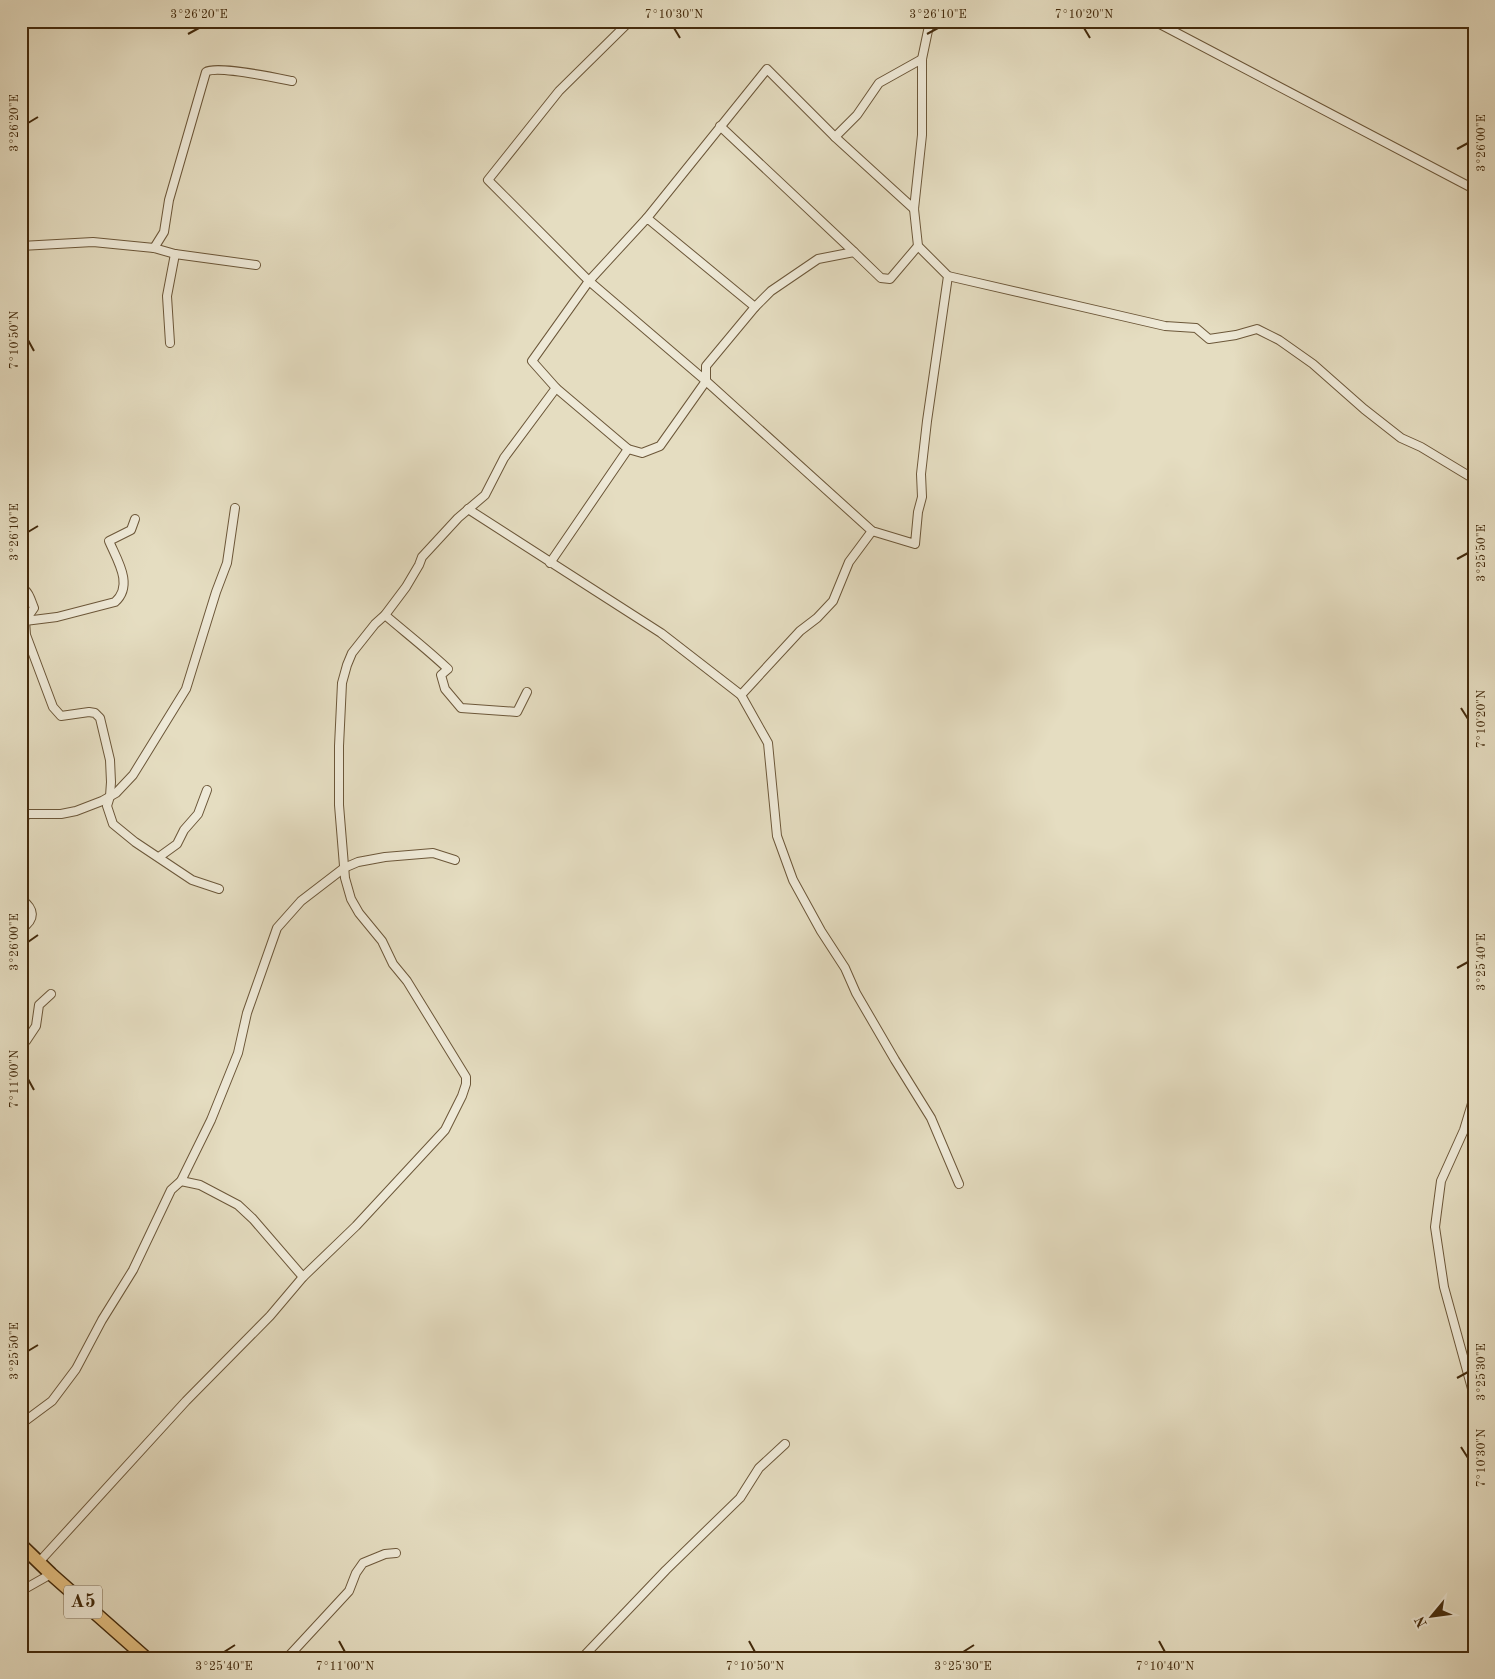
<svg xmlns="http://www.w3.org/2000/svg" width="1495" height="1679" font-family="'Old Standard TT',serif">
<style>
.lines{fill:none;stroke-linecap:round;stroke-linejoin:round}
.minor-casing{stroke:#6c5739;stroke-width:10}
.trunk-casing{stroke:#432a0c;stroke-width:15}
.minor{stroke:#eee9d7;stroke-width:8}
.trunk{stroke:#e2be80;stroke-width:12}
.ticks{fill:none;stroke:#432a0c;stroke-width:2}
.labels{text-anchor:middle;dominant-baseline:central;stroke-width:4;stroke-linejoin:round;paint-order:stroke}
.shield{fill:#eee9d7;stroke:#766349;stroke-width:1}
.shield-label{font-size:19px;font-weight:bold;fill:#432a0c}
.neatline{fill:none;stroke:#432a0c;stroke-width:2}
.ticks-label{font-size:12px;text-anchor:middle;fill:#432a0c}
</style>
<rect width="100%" height="100%" fill="#e5ddc1"/>
<filter id="stains"><feTurbulence type="fractalNoise" baseFrequency=".004" numOctaves="4"/><feColorMatrix values="0 0 0 0 .2 0 0 0 0 .09 0 0 0 0 .02 0 0 0 .5 -.17"/></filter>
<radialGradient id="worn" r=".72"><stop offset=".6" stop-color="#630" stop-opacity="0"/><stop offset="1" stop-color="#630" stop-opacity=".3"/></radialGradient>
<g class="lines">
<defs>
<g id="minor">
<path d="M 1154,21 L 1474,189"/>
<path d="M 720,126 L 854,252 L 818,259 L 771,291 L 755,307 L 706,366 L 706,381 L 872,531 L 915,544 L 918,512 L 922,497 L 921,474 L 927,421 L 948,276 L 918,246 L 914,209 L 922,135 L 922,59 L 930,21"/>
<path d="M 835,137 L 857,115 L 879,83 L 922,59"/>
<path d="M 647,218 L 767,69 L 835,137 L 914,209"/>
<path d="M 21,246 L 93,242 L 154,248 L 175,254 L 256,265"/>
<path d="M 154,248 L 164,232 L 169,200 L 206,72 C 216,65 277,78 292,81"/>
<path d="M 854,252 L 881,278 L 890,279 L 918,246"/>
<path d="M 948,276 L 1165,326 L 1196,328 L 1209,339 L 1236,335 L 1257,329 L 1279,340 L 1313,364 L 1364,409 L 1401,438 L 1421,447 L 1474,479"/>
<path d="M 170,343 L 167,296 L 175,254"/>
<path d="M 556,388 L 628,449 L 642,453 L 660,446 L 706,381 L 589,281 L 488,180 L 559,91 L 630,21"/>
<path d="M 468,509 L 661,633 L 741,695 L 800,631 L 817,618 L 833,601 L 849,562 L 872,531"/>
<path d="M 550,563 L 628,449"/>
<path d="M 21,587 C 29,591 31,601 34,608 L 25,621 L 26,635 L 53,707 L 61,716 L 89,712 L 95,713 L 100,718 L 110,760 L 111,782 L 110,796 L 107,806 L 113,824 L 135,842 L 192,880 L 219,889"/>
<path d="M 385,615 C 406,633 428,650 448,669 L 441,675 L 445,689 L 461,708 L 517,712 L 527,692"/>
<path d="M 25,621 L 57,617 L 115,602 C 134,585 117,560 109,541 L 131,530 L 135,519"/>
<path d="M 741,695 L 768,743 L 777,836 L 793,880 L 821,931 L 845,968 L 856,993 L 895,1060 L 931,1118 L 959,1184"/>
<path d="M 21,823 L 27,814 L 61,814 L 76,811 L 102,801 L 116,793 L 133,775 L 186,689 L 216,592 L 227,563 L 235,508"/>
<path d="M 159,857 L 177,844 L 184,830 L 198,814 L 207,790"/>
<path d="M 21,899 C 35,909 36,919 21,929"/>
<path d="M 21,1044 L 26,1041 L 36,1026 L 39,1005 L 51,994"/>
<path d="M 1474,1097 L 1464,1130 L 1441,1181 L 1435,1227 L 1444,1287 L 1474,1396"/>
<path d="M 181,1181 L 211,1120 L 238,1053 L 247,1013 L 277,928 L 301,901 L 344,868 L 358,862 L 385,857 L 433,853 L 455,860"/>
<path d="M 21,1424 L 52,1401 L 76,1369 L 102,1320 L 133,1270 L 171,1190 L 181,1181 L 200,1185 L 238,1205 L 253,1219 L 303,1277"/>
<path d="M 40,1561 L 186,1401 L 270,1316 L 303,1277 L 356,1226 L 445,1130 L 462,1096 L 466,1084 L 466,1077 L 407,981 L 393,964 L 382,941 L 359,913 L 351,899 L 345,878 L 339,805 L 339,746 L 342,683 L 347,665 L 352,653 L 375,624 L 385,615 L 406,587 L 419,565 L 422,557 L 458,518 L 485,495 L 504,458 L 556,388 L 532,361 L 589,281 L 647,218 L 755,307"/>
<path d="M 21,1591 L 51,1574"/>
<path d="M 287,1658 L 349,1591 L 356,1573 L 363,1563 L 385,1554 L 396,1553"/>
<path d="M 582,1658 L 666,1570 L 740,1498 L 759,1468 L 785,1444"/>
</g>
<path id="trunk" d="M 21,1545 L 51,1574 L 146,1658"/>
</defs>
<use href="#minor" class="minor-casing"/>
<use href="#trunk" class="trunk-casing"/>
<use href="#minor" class="minor"/>
<use href="#trunk" class="trunk"/>
</g>
<path class="ticks" d="M 674,28 L 680,38M 1084,28 L 1090,38M 188,34 L 199,28M 927,34 L 938,28M 28,123 L 38,117M 1457,149 L 1468,143M 28,340 L 34,351M 28,532 L 38,526M 1457,559 L 1468,553M 1461,708 L 1468,719M 28,942 L 38,935M 1457,968 L 1468,962M 28,1079 L 34,1090M 28,1351 L 38,1345M 1457,1378 L 1468,1372M 1461,1447 L 1468,1458M 339,1641 L 345,1652M 749,1641 L 755,1652M 1159,1641 L 1165,1652M 224,1652 L 235,1645M 963,1652 L 974,1645"/>
<g class="labels">
<rect class="shield" x="64" y="1585.5" width="38" height="33" rx="4"/>
<g class="shield-label">
<text x="83" y="1602">A5</text>
</g>
</g>
<rect width="1495" height="1679" fill="none" stroke="#e5ddc1" stroke-width="55"/>
<g transform="translate(1432 1616) rotate(241)" stroke="#eee9d7" stroke-width="4" paint-order="stroke">
<path d="M0-4L9 19L0 12L-9 19Z" fill="#432a0c"/>
<text y="-8" font-size="14" font-weight="bold" text-anchor="middle" fill="#432a0c">N</text>
</g>
<rect x="28" y="28" width="1440" height="1624" class="neatline"/>
<g class="ticks-label">
<text x="199" y="18">3°26'20"E</text>
<text x="674" y="18">7°10'30"N</text>
<text x="938" y="18">3°26'10"E</text>
<text x="1084" y="18">7°10'20"N</text>
<text transform="translate(14 123) rotate(-90)" y="4">3°26'20"E</text>
<text transform="translate(1481 143) rotate(-90)" y="4">3°26'00"E</text>
<text transform="translate(14 340) rotate(-90)" y="4">7°10'50"N</text>
<text transform="translate(14 532) rotate(-90)" y="4">3°26'10"E</text>
<text transform="translate(1481 553) rotate(-90)" y="4">3°25'50"E</text>
<text transform="translate(1481 719) rotate(-90)" y="4">7°10'20"N</text>
<text transform="translate(14 942) rotate(-90)" y="4">3°26'00"E</text>
<text transform="translate(1481 962) rotate(-90)" y="4">3°25'40"E</text>
<text transform="translate(14 1079) rotate(-90)" y="4">7°11'00"N</text>
<text transform="translate(14 1351) rotate(-90)" y="4">3°25'50"E</text>
<text transform="translate(1481 1372) rotate(-90)" y="4">3°25'30"E</text>
<text transform="translate(1481 1458) rotate(-90)" y="4">7°10'30"N</text>
<text x="224" y="1670">3°25'40"E</text>
<text x="345" y="1670">7°11'00"N</text>
<text x="755" y="1670">7°10'50"N</text>
<text x="963" y="1670">3°25'30"E</text>
<text x="1165" y="1670">7°10'40"N</text>
</g>
<rect width="100%" height="100%" filter="url(#stains)"/>
<rect width="100%" height="100%" fill="url(#worn)"/>
</svg>
